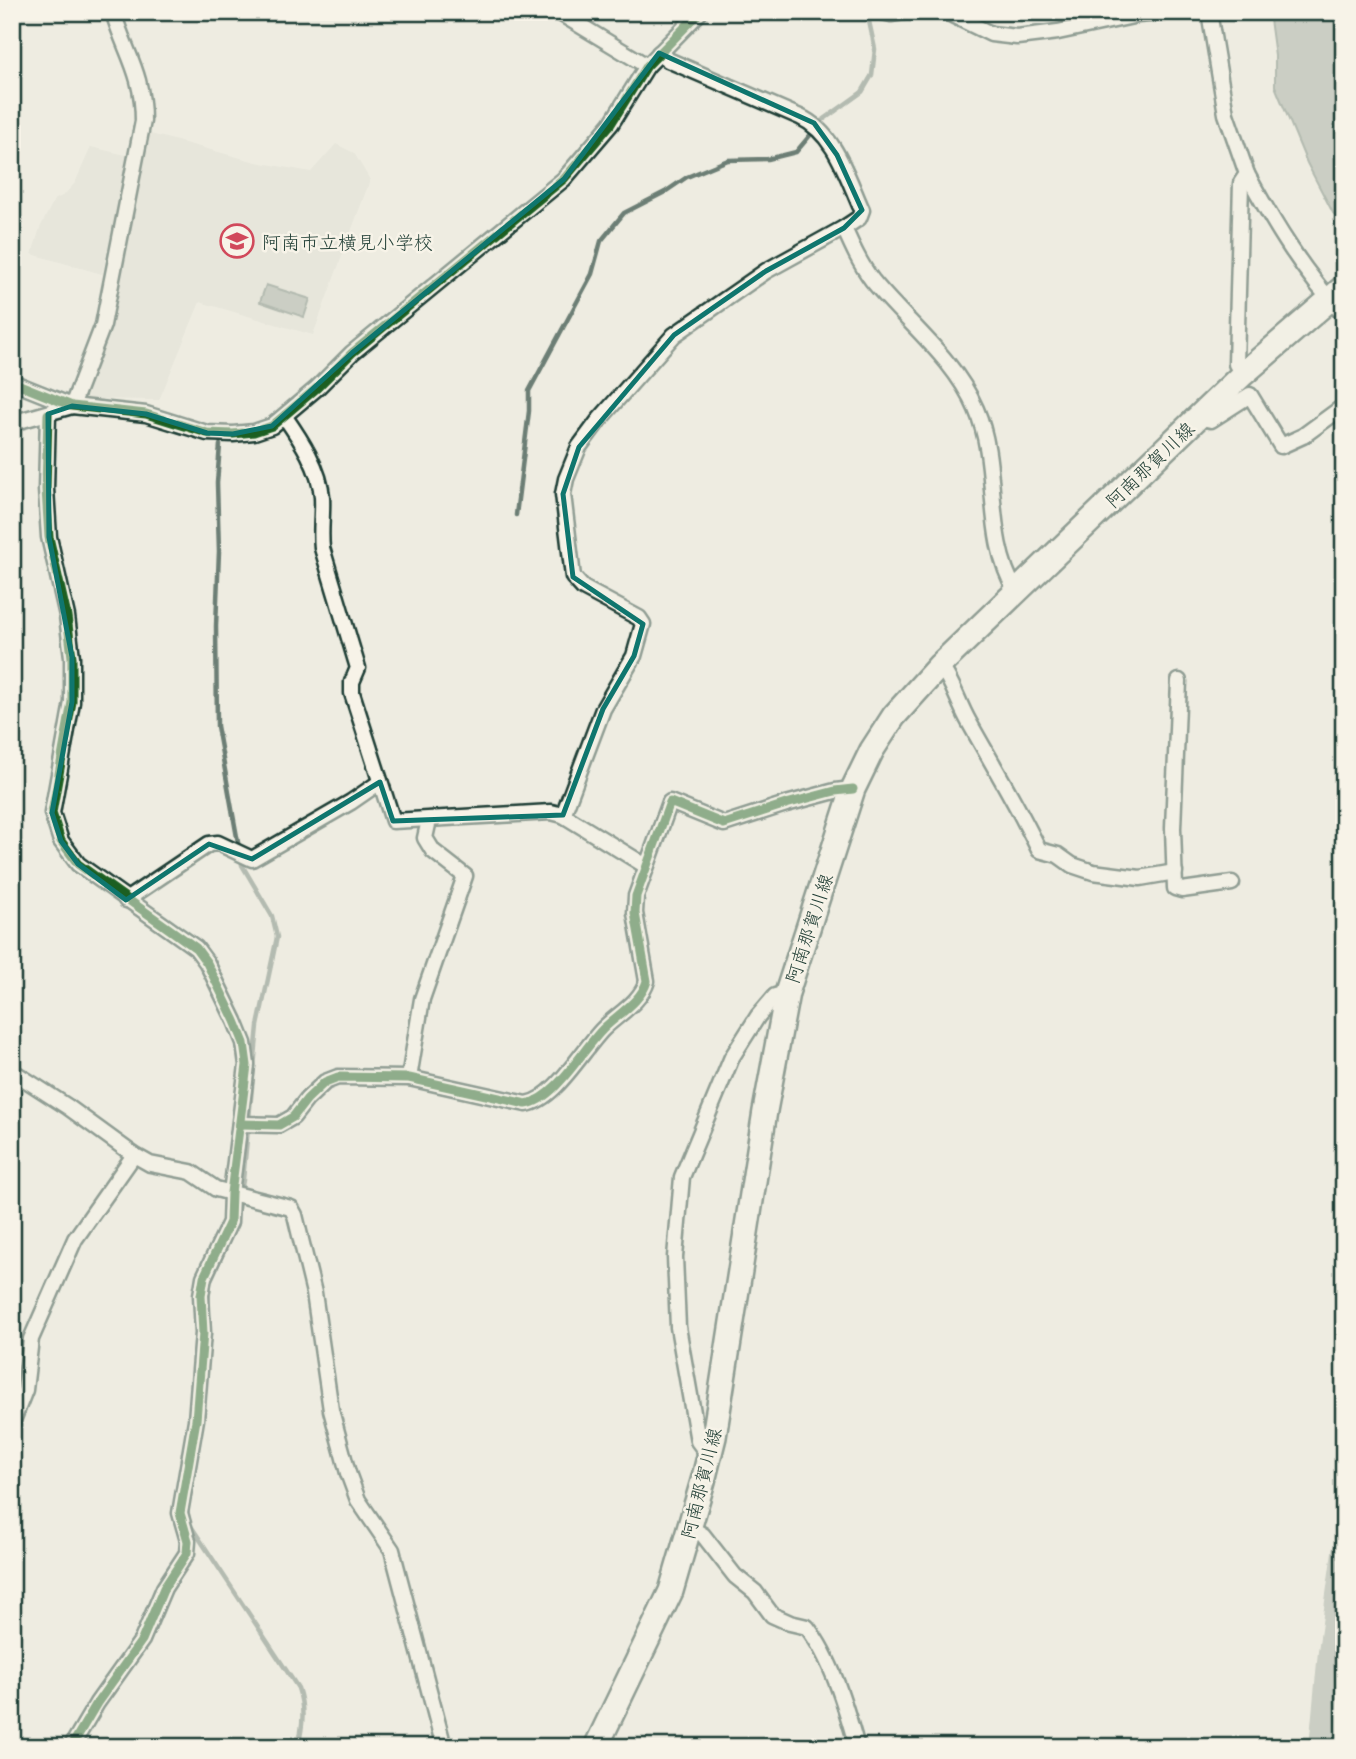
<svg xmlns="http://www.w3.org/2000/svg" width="1356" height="1759" font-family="'Playpen Sans','Klee One',sans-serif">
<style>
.built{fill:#ddddd2}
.water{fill:#9fa99f;stroke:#6c7e74;stroke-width:2}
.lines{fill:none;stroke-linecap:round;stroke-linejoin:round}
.stream{stroke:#6c7e74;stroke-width:4.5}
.river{stroke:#9fa99f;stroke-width:24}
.street-casing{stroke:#1f3d34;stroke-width:19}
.primary-casing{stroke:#1f3d34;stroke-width:28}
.street{stroke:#f7f3e8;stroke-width:14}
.primary{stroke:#f7f3e8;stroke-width:23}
.cycleway-casing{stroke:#f7f3e8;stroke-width:13}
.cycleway{stroke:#1b5e20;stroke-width:9}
.marked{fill:none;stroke:#0f766e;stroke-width:5;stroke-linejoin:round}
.labels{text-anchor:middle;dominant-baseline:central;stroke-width:5;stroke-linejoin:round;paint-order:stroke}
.poi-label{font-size:19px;fill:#1f3d34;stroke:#f7f3e8;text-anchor:start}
.street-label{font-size:19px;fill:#1f3d34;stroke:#f7f3e8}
</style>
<rect width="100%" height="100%" fill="#eeece1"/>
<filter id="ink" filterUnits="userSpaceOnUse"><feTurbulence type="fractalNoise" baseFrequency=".0143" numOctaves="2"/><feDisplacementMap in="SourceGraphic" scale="14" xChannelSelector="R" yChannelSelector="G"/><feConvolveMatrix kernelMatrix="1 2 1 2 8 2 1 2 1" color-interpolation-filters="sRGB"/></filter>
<g filter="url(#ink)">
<g class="built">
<path d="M 147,133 L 256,162 L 311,172 L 336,144 L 354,153 L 370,180 L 313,335 L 200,302 L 159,400 L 84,399 L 85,387 Z"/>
<path d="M 91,147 L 130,156 L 102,274 L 32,254 L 40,228 L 54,200 L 64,195 L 75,183 Z"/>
</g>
<g class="water">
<path d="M 1269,12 L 1344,12 L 1344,225 L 1333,213 L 1307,163 L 1275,86 L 1275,56 Z"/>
<path d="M 266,285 L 310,299 L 304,317 L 260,302 Z"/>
</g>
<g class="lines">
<g class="stream">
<path d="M 220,445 L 217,483 L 219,551 L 216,626 L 217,726 L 239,848"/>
<path d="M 516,515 L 529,411 L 529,391 L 592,274 L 601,241 L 624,213 L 665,192 L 687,177 L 728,160 L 768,159 L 796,152 L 823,120 L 862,92 L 872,75 L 875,49 L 867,12"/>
<path d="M 236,1221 L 243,1180 L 258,1026 L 277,937 L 272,916 L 242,865 L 241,857"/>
<path d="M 208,1303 L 210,1282 L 234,1229"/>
<path d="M 209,1315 L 210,1334"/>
<path d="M 187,1506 L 189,1523 L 298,1688 C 305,1709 303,1725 298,1747"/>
</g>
<path class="river" d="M 1321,1747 L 1330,1652 L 1344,1552"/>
<defs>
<g id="street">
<path d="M 558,12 L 647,66"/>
<path d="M 882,12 L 891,14 L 904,12"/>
<path d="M 942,12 L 950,14 L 991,34 L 1017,37 L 1058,32 L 1138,15 L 1173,12"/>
<path d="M 1209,12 L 1226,114 L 1247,174 L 1241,183 L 1236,364 L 1242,375"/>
<path d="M 659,53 L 668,60 L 800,117 C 835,133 847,177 862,210 L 859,218 L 844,228 C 852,246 860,264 872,280 C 906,322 954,358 976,409 C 1001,466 983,537 1016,591"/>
<path d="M 1247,174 C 1274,224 1304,274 1344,315"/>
<path d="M 12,382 L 72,406 L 146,414 L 207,433 L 233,434 L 254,432 L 272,426 L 317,388 L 352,353 L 564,179 L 611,124 L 647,66 L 700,12"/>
<path d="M 48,414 L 46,489 L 49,537 L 67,616 L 72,657 L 72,702 L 52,813 L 61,841 L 78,864 L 196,948 L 207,963 L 235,1021 L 244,1043 L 247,1065 L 231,1193 L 230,1222 L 204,1277 L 201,1295 L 203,1333 L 196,1420 L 180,1513 L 188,1541 L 187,1553 L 164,1588 L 142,1640 L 97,1703 L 71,1747"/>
<path d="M 285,417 C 301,440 320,469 322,497 C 323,514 320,531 322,548 L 358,668 L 352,682 L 352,693 L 393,821 L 551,812 L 563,815 L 646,866"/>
<path d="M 1198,417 L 1211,420 L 1250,395 L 1281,446 L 1303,436 L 1344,406"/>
<path d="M 12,423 L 72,406 L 103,325 L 143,121 C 143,73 126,55 113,12"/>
<path d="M 940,665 C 953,682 958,703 969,722 C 993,765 1018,806 1039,850 L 1058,855 L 1072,865 L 1093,872 L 1140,878 L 1175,872"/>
<path d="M 1179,681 L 1173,828 L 1175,888 L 1182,890 L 1232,883"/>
<path d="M 563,815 L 603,709 L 634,656 L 643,624 L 639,618 L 583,588 L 573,577 L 563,494 L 566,479 L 579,447 L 599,420 L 674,335 L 766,271 L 844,228"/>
<path d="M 126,900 L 209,844 L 218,843 L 252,859 L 351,802 L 380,782"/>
<path d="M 12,1071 L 68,1107 L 134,1155 L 150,1164 L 191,1172 L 216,1189 L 291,1208 L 295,1215 L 314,1293 L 331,1410 L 348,1473 L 358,1500 L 392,1550 L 444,1747"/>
<path d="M 409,1078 L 422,999 L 465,876 L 433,851 L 425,838 L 429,820"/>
<path d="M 240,1124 L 279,1125 L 293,1117 L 307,1099 L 325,1082 L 338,1077 L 409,1078 L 526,1104 C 555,1100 583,1049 603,1029 C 618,1014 641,1002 647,981 L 635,913 L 636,896 L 670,802 L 724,824 L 786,804 L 835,791 L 853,789"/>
<path d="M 12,1423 L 25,1390 L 31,1339 L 75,1239 L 134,1155"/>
<path d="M 709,1456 L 698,1441 L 678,1327 L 675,1257 L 682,1177 L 732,1057 L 758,1016 L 775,996 L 787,993"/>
<path d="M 691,1528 L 703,1535 L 735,1576 L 755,1592 L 772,1615 L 790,1623 L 807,1627 C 832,1659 846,1708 857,1747"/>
</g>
<path id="primary" d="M 596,1747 L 671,1591 L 703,1481 L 714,1437 L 765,1111 L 787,993 L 853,789 L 872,750 L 894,716 L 940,665 L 1242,375 L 1344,287"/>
</defs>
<use href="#street" class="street-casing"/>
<use href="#primary" class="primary-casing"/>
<use href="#street" class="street"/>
<use href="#primary" class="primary"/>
<defs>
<g id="cycleway">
<path d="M 12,382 L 72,406 L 146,414 L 207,433 L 233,434 L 254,432 L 272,426 L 317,388 L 352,353 L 564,179 L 611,124 L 647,66 L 700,12"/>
<path d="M 48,414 L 46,489 L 49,537 L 67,616 L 72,657 L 72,702 L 52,813 L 61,841 L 78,864 L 196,948 L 207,963 L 235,1021 L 244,1043 L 247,1065 L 231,1193 L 230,1222 L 204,1277 L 201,1295 L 203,1333 L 196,1420 L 180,1513 L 188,1541 L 187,1553 L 164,1588 L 142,1640 L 97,1703 L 71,1747"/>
<path d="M 240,1124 L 279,1125 L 293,1117 L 307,1099 L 325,1082 L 338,1077 L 409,1078 L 526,1104 C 555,1100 583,1049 603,1029 C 618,1014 641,1002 647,981 L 635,913 L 636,896 L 670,802 L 724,824 L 786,804 L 835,791 L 853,789"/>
</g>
</defs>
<use href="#cycleway" class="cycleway-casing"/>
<use href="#cycleway" class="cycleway"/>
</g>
</g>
<path d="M0 0H1356V1759H0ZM 659,53 L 814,123 L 837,155 L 862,210 L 844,228 L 766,271 L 674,335 L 579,447 L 563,494 L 573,577 L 643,624 L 634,656 L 603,709 L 563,815 L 393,821 L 380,782 L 252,859 L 209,844 L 126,900 L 78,864 L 61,841 L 52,813 L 72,702 L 72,657 L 49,537 L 48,414 L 72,406 L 146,414 L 207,433 L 233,434 L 272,426 L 352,353 L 564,179 Z" fill="#eeece1" fill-opacity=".55" fill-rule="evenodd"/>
<path class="marked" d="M 659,53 L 814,123 L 837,155 L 862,210 L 844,228 L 766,271 L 674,335 L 579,447 L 563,494 L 573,577 L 643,624 L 634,656 L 603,709 L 563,815 L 393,821 L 380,782 L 252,859 L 209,844 L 126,900 L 78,864 L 61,841 L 52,813 L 72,702 L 72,657 L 49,537 L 48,414 L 72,406 L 146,414 L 207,433 L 233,434 L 272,426 L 352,353 L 564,179 Z"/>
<defs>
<symbol id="school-ring" viewBox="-11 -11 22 22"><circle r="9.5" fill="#f7f3e8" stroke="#d1495b" stroke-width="1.5"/><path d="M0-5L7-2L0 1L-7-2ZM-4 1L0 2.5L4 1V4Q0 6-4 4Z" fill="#d1495b"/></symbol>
</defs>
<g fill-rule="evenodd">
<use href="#school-ring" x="218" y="222" width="38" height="38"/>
</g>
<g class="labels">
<g class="poi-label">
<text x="262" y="241">阿南市立横見小学校</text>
</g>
<g class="street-label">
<text transform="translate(1149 464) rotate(-44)">阿南那賀川線</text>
<text transform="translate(808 928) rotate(-72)">阿南那賀川線</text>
<text transform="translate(700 1483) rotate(-76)">阿南那賀川線</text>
</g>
</g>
<rect width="1356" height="1759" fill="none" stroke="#f7f3e8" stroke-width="42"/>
<rect x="21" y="21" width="1314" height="1717" fill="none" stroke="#1f3d34" stroke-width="2.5" filter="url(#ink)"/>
</svg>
